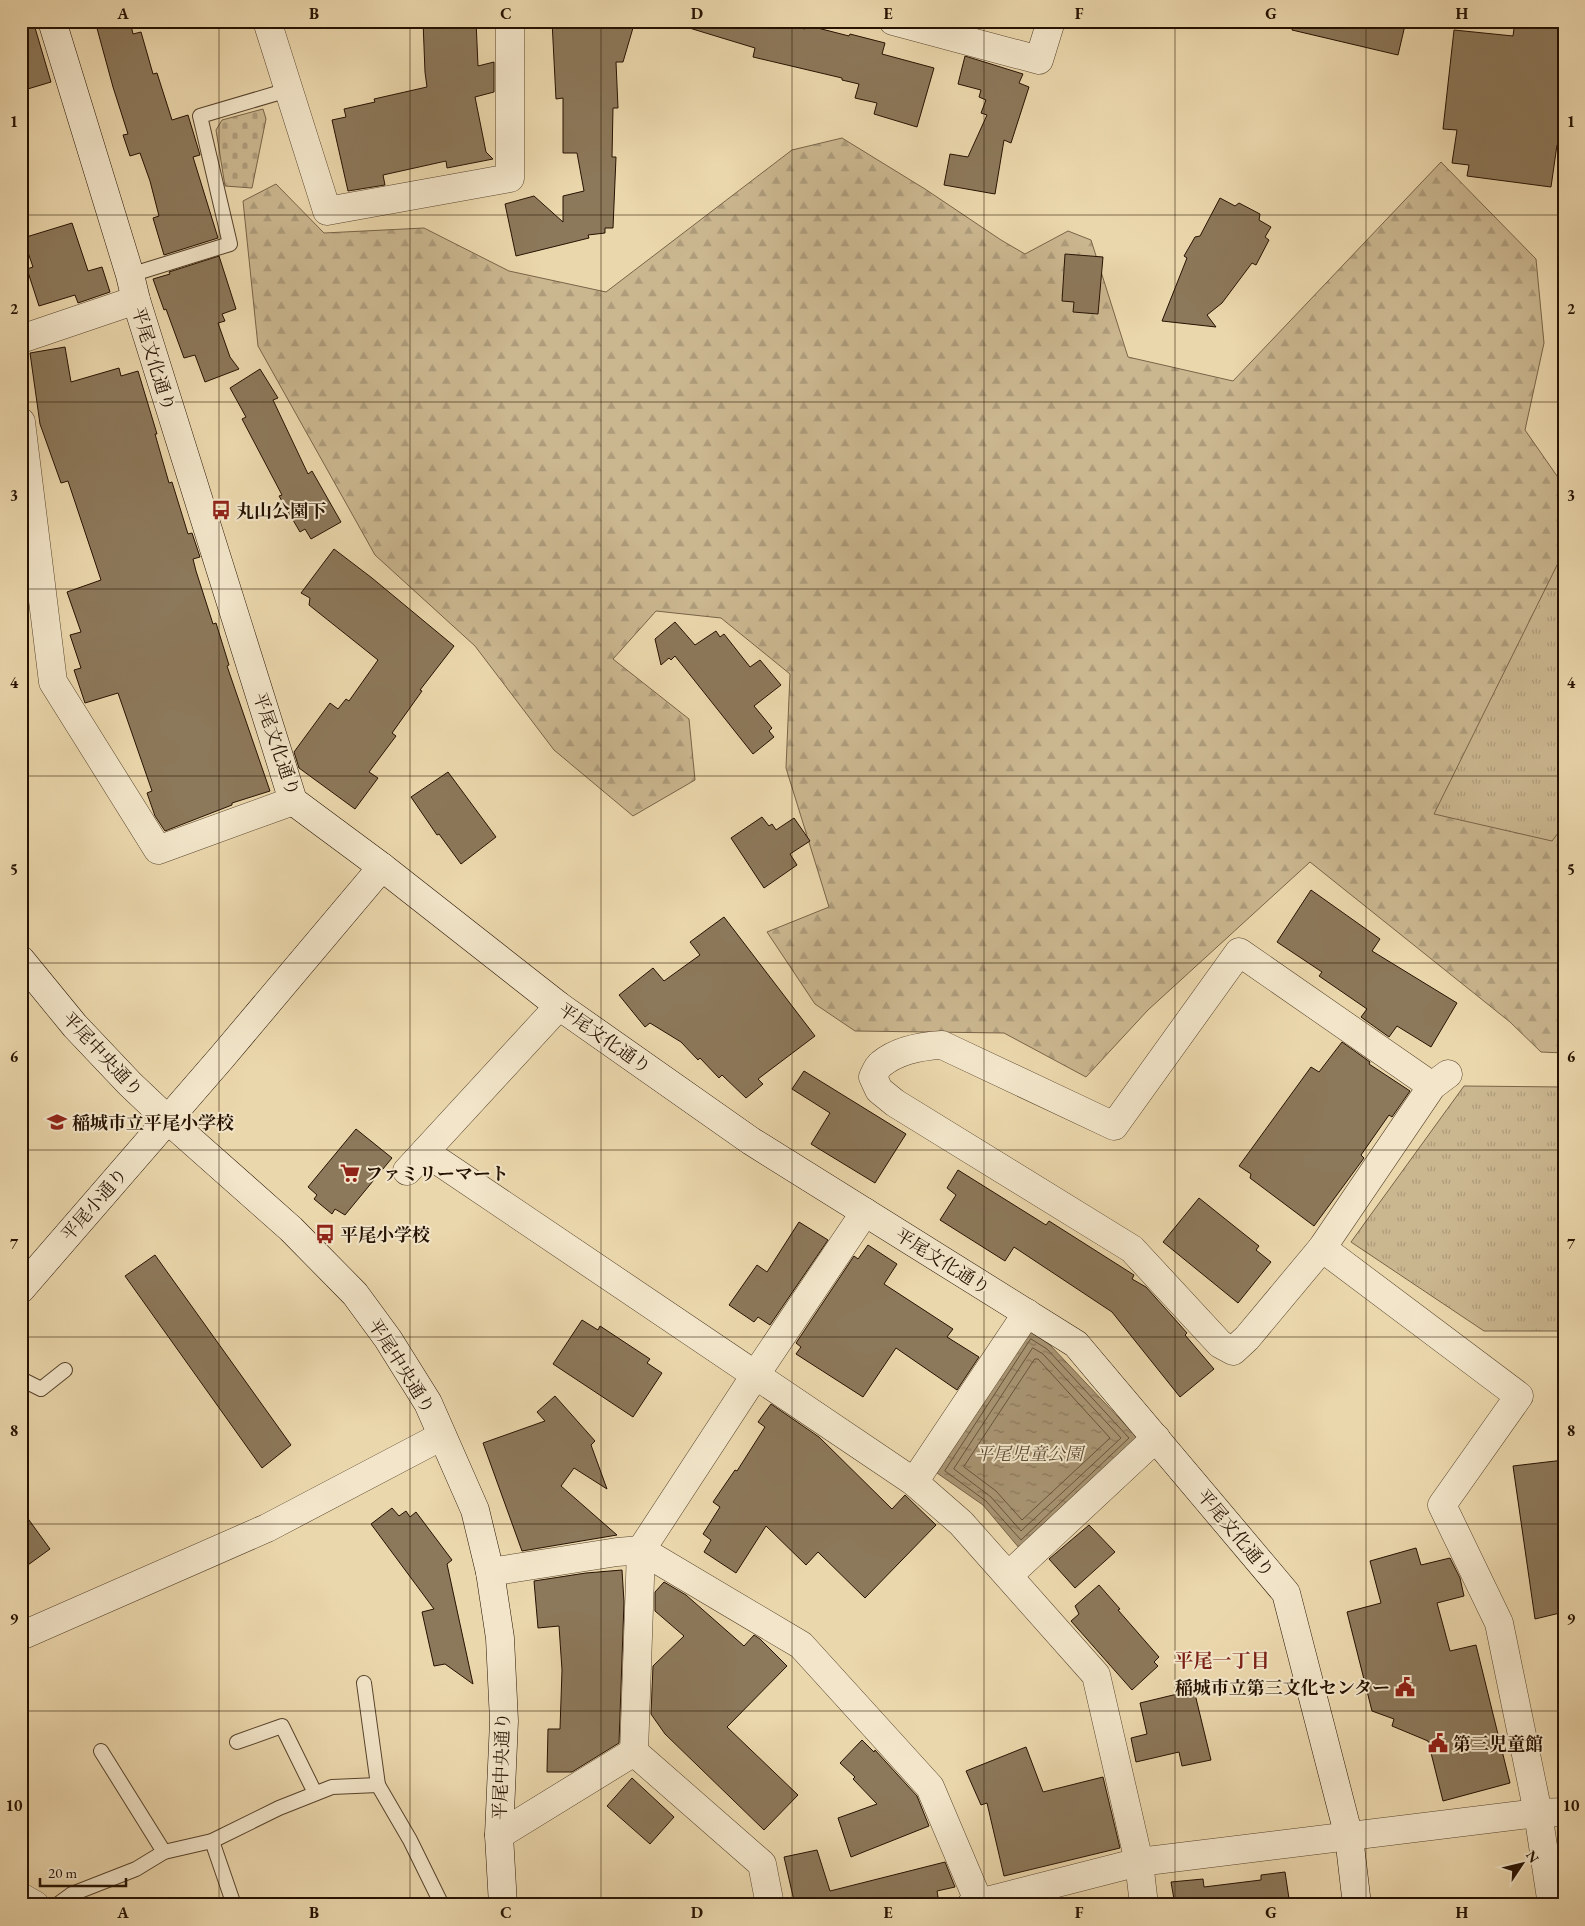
<svg xmlns="http://www.w3.org/2000/svg" width="1585" height="1926" font-family="'EB Garamond','Noto Serif JP',serif">
<style>
.forest{fill:url(#forest-firs);stroke:#786448}
.cemetery{fill:url(#cemetery-stones);stroke:#786448}
.park{fill:url(#park-tufts);stroke:#786448}
.water{fill:url(#water-ripples);stroke:#746045}
.lines{fill:none;stroke-linecap:round;stroke-linejoin:round}
.shore{stroke:#67533a;stroke-width:1}
.building{fill:#8c785a;stroke:#261202}
.lane-casing{stroke:#57432c;stroke-width:16}
.street-casing{stroke:#57432c;stroke-width:29}
.secondary-casing{stroke:#261202;stroke-width:29}
.lane{stroke:#f2e5c9;stroke-width:14}
.street{stroke:#f2e5c9;stroke-width:28}
.secondary{stroke:#f2e5c9;stroke-width:28}
.grid{fill:none;stroke:#261202;stroke-width:1;stroke-opacity:0.55}
.labels{text-anchor:middle;dominant-baseline:central;stroke-width:4;stroke-linejoin:round;paint-order:stroke}
.street-label{font-size:18px;fill:#261202;stroke:#f2e5c9}
.poi-label{font-size:18px;font-weight:bold;fill:#261202;stroke:#f2e5c9;text-anchor:start}
.park-label{font-size:18px;font-style:italic;fill:#5f4b33;stroke:#f2e5c9}
.neighbourhood-label{font-size:19px;font-weight:bold;fill:#7a1f14;stroke:#f2e5c9}
.neatline{fill:none;stroke:#261202;stroke-width:2}
.grid-label{font-size:16px;text-anchor:middle;font-weight:bold;fill:#261202}
</style>
<defs>
<pattern id="forest-firs" width="22" height="20" patternUnits="userSpaceOnUse" patternTransform="scale(1.25)"><rect width="22" height="20" fill="#cab68f"/><path d="M5 1l3.5 6h-7zM16 11l3.5 6h-7z" fill="#ad9b7a"/></pattern>
<pattern id="cemetery-stones" width="16" height="16" patternUnits="userSpaceOnUse" patternTransform="scale(1.25)"><rect width="16" height="16" fill="#cab68f"/><path d="M2 7V4a2 2 0 0 1 4 0v3zM10 15v-3a2 2 0 0 1 4 0v3z" fill="#ad9b7a"/></pattern>
<pattern id="park-tufts" width="24" height="20" patternUnits="userSpaceOnUse" patternTransform="scale(1.25)"><rect width="24" height="20" fill="#cab68f"/><path d="M3 7l-1-3M5 7V3M7 7l1-3M15 17l-1-3M17 17v-4M19 17l1-3" fill="none" stroke="#ad9b7a"/></pattern>
<pattern id="water-ripples" width="26" height="14" patternUnits="userSpaceOnUse" patternTransform="scale(1.25)"><rect width="26" height="14" fill="#a89472"/><path d="M2 4q2-2 4 0t4 0M15 11q2-2 4 0t4 0" fill="none" stroke="#89775b"/></pattern>
</defs>
<rect width="100%" height="100%" fill="#ebd7ac"/>
<filter id="stains"><feTurbulence type="fractalNoise" baseFrequency=".004" numOctaves="4"/><feColorMatrix values="0 0 0 0 .2 0 0 0 0 .09 0 0 0 0 .02 0 0 0 .5 -.17"/></filter>
<radialGradient id="worn" r=".72"><stop offset=".6" stop-color="#630" stop-opacity="0"/><stop offset="1" stop-color="#630" stop-opacity=".3"/></radialGradient>
<path class="forest" d="M 842,138 L 925,189 L 1001,240 L 1025,254 L 1068,231 L 1091,240 L 1128,357 L 1233,381 L 1441,162 L 1536,259 L 1544,343 L 1525,430 L 1564,486 L 1564,1053 L 1541,1052 L 1510,1022 L 1310,862 L 1148,1010 L 1086,1077 L 1004,1033 L 855,1031 L 815,1004 L 767,932 L 829,907 L 786,768 L 790,674 L 721,618 L 656,611 L 613,659 L 689,719 L 695,780 L 633,816 L 554,750 L 475,646 L 375,555 L 258,346 L 243,201 L 276,184 L 324,233 L 424,228 L 509,271 L 606,292 L 792,150 Z"/>
<path class="cemetery" d="M 263,109 L 266,119 L 252,188 L 225,186 L 216,130 L 222,120 Z"/>
<g class="park">
<path d="M 1564,551 L 1564,825 L 1552,841 L 1434,814 Z"/>
<path d="M 1464,1086 L 1564,1087 L 1564,1331 L 1484,1331 L 1351,1242 Z"/>
</g>
<path class="water" d="M 1030,1331 L 1050,1345 L 1138,1438 L 1020,1549 L 983,1505 L 937,1473 Z"/>
<g class="lines">
<g class="shore">
<path d="M 1031,1339 L 1047,1349 L 1129,1438 L 1021,1540 L 986,1501 L 945,1471 Z"/>
<path d="M 1033,1348 L 1043,1354 L 1121,1438 L 1021,1531 L 991,1497 L 954,1469 Z"/>
<path d="M 1035,1359 L 1038,1359 L 1110,1438 L 1022,1520 L 996,1491 L 964,1467 Z"/>
</g>
</g>
<g class="building">
<path d="M 21,21 L 33,21 L 51,82 L 21,91 Z"/>
<path d="M 95,21 L 130,21 L 133,34 L 141,32 L 153,74 L 157,73 L 172,120 L 188,115 L 200,155 L 193,157 L 218,238 L 164,255 L 153,218 L 159,216 L 150,181 L 140,153 L 130,156 L 123,135 L 128,134 L 113,87 Z"/>
<path d="M 423,21 L 476,21 L 478,66 L 494,62 L 494,92 L 475,97 L 486,152 L 493,159 L 447,168 L 446,161 L 383,175 L 385,185 L 348,191 L 332,120 L 346,117 L 344,109 L 375,102 L 374,99 L 427,87 L 425,72 Z"/>
<path d="M 552,21 L 635,21 L 623,62 L 616,62 L 618,108 L 613,108 L 612,157 L 616,157 L 613,228 L 605,228 L 605,233 L 588,235 L 589,238 L 516,256 L 505,204 L 534,196 L 563,222 L 563,196 L 584,191 L 577,153 L 563,153 L 563,98 L 556,99 Z"/>
<path d="M 686,21 L 773,21 L 805,29 L 806,25 L 849,36 L 850,34 L 885,43 L 882,54 L 934,68 L 917,127 L 874,114 L 877,103 L 855,98 L 859,84 L 842,80 L 842,78 L 753,57 L 755,48 L 686,27 Z"/>
<path d="M 1293,21 L 1406,21 L 1398,55 L 1292,30 Z"/>
<path d="M 1515,21 L 1561,21 L 1559,31 L 1564,32 L 1564,48 L 1560,73 L 1564,74 L 1564,146 L 1557,145 L 1551,187 L 1467,176 L 1469,165 L 1452,163 L 1457,130 L 1443,129 L 1454,30 L 1513,36 Z"/>
<path d="M 965,56 L 1023,74 L 1019,83 L 1029,87 L 1011,143 L 1004,140 L 995,194 L 944,185 L 950,154 L 968,157 L 987,115 L 981,113 L 986,100 L 979,97 L 981,90 L 958,84 Z"/>
<path d="M 1220,198 L 1235,206 L 1239,203 L 1260,214 L 1259,220 L 1271,227 L 1265,237 L 1269,240 L 1256,265 L 1252,263 L 1222,303 L 1207,315 L 1216,327 L 1162,321 L 1187,258 L 1184,256 L 1195,237 L 1200,236 Z"/>
<path d="M 72,223 L 88,271 L 102,267 L 110,292 L 78,303 L 75,295 L 39,306 L 27,269 L 33,267 L 23,238 Z"/>
<path d="M 1065,254 L 1103,257 L 1098,314 L 1073,312 L 1074,302 L 1062,301 Z"/>
<path d="M 219,256 L 236,309 L 222,314 L 225,321 L 218,323 L 230,357 L 239,369 L 205,382 L 195,355 L 184,358 L 166,309 L 164,310 L 153,279 L 170,274 L 169,272 Z"/>
<path d="M 65,347 L 71,382 L 119,368 L 121,376 L 138,371 L 157,434 L 155,434 L 169,483 L 172,482 L 188,534 L 192,533 L 200,557 L 193,559 L 196,571 L 213,624 L 216,623 L 229,665 L 227,666 L 270,791 L 232,803 L 232,805 L 165,831 L 155,816 L 147,793 L 152,791 L 118,693 L 85,703 L 74,670 L 81,668 L 70,635 L 81,632 L 67,592 L 101,580 L 68,481 L 61,483 L 40,424 L 30,353 Z"/>
<path d="M 260,369 L 278,398 L 273,400 L 308,474 L 312,471 L 341,522 L 311,539 L 305,529 L 300,532 L 279,496 L 282,495 L 242,419 L 246,417 L 230,388 Z"/>
<path d="M 334,549 L 372,578 L 454,646 L 420,690 L 422,691 L 392,733 L 396,736 L 369,772 L 378,778 L 355,809 L 299,768 L 294,752 L 330,703 L 338,709 L 346,699 L 349,701 L 378,660 L 309,605 L 310,598 L 301,593 Z"/>
<path d="M 675,622 L 695,645 L 716,631 L 720,637 L 724,634 L 750,667 L 760,660 L 781,685 L 754,706 L 772,728 L 769,731 L 774,737 L 753,754 L 675,656 L 671,660 L 669,658 L 661,665 L 655,639 Z"/>
<path d="M 448,772 L 496,837 L 461,864 L 439,834 L 437,835 L 411,797 Z"/>
<path d="M 762,817 L 769,826 L 772,824 L 776,830 L 794,818 L 810,841 L 790,854 L 797,865 L 764,888 L 731,838 Z"/>
<path d="M 1311,890 L 1380,939 L 1372,951 L 1457,1003 L 1431,1047 L 1397,1026 L 1389,1037 L 1361,1017 L 1367,1009 L 1319,976 L 1322,972 L 1277,942 Z"/>
<path d="M 724,917 L 815,1036 L 758,1079 L 763,1084 L 746,1098 L 722,1075 L 719,1078 L 700,1058 L 698,1060 L 681,1042 L 650,1023 L 645,1027 L 619,995 L 653,968 L 664,981 L 700,955 L 690,942 Z"/>
<path d="M 1342,1042 L 1370,1062 L 1369,1064 L 1410,1091 L 1392,1117 L 1389,1115 L 1361,1155 L 1364,1158 L 1314,1226 L 1250,1178 L 1251,1174 L 1239,1166 L 1311,1067 L 1319,1072 Z"/>
<path d="M 804,1071 L 906,1134 L 875,1183 L 811,1144 L 830,1113 L 792,1089 Z"/>
<path d="M 356,1129 L 392,1158 L 345,1215 L 335,1209 L 332,1214 L 314,1199 L 317,1195 L 308,1187 Z"/>
<path d="M 958,1170 L 1046,1225 L 1049,1221 L 1134,1275 L 1132,1279 L 1146,1287 L 1172,1316 L 1187,1333 L 1185,1335 L 1214,1369 L 1180,1397 L 1112,1312 L 1014,1247 L 1005,1261 L 940,1220 L 956,1195 L 947,1188 Z"/>
<path d="M 1199,1198 L 1259,1246 L 1256,1250 L 1271,1262 L 1238,1303 L 1163,1242 Z"/>
<path d="M 799,1222 L 828,1240 L 770,1325 L 758,1317 L 754,1322 L 729,1305 L 757,1265 L 767,1272 Z"/>
<path d="M 868,1245 L 897,1264 L 884,1284 L 953,1329 L 947,1337 L 979,1357 L 957,1390 L 896,1348 L 863,1397 L 796,1354 L 801,1347 L 796,1343 L 854,1256 L 858,1259 Z"/>
<path d="M 155,1255 L 291,1445 L 262,1468 L 125,1276 Z"/>
<path d="M 582,1320 L 598,1330 L 600,1326 L 650,1359 L 647,1363 L 662,1373 L 633,1417 L 553,1364 Z"/>
<path d="M 555,1396 L 595,1441 L 591,1445 L 607,1489 L 574,1468 L 561,1486 L 617,1535 L 522,1551 L 483,1443 L 545,1421 L 537,1412 Z"/>
<path d="M 771,1404 L 819,1437 L 892,1509 L 905,1495 L 936,1525 L 865,1598 L 818,1552 L 806,1565 L 766,1526 L 736,1573 L 704,1552 L 711,1540 L 703,1534 L 720,1507 L 713,1502 L 735,1470 L 737,1471 L 765,1427 L 758,1422 Z"/>
<path d="M 1564,1460 L 1564,1612 L 1535,1619 L 1513,1466 Z"/>
<path d="M 392,1508 L 399,1516 L 406,1511 L 410,1517 L 416,1512 L 452,1560 L 447,1564 L 473,1684 L 445,1664 L 434,1666 L 422,1612 L 434,1609 L 371,1524 Z"/>
<path d="M 21,1509 L 50,1549 L 21,1570 Z"/>
<path d="M 1089,1525 L 1115,1552 L 1075,1588 L 1049,1559 Z"/>
<path d="M 1416,1548 L 1421,1565 L 1450,1558 L 1460,1578 L 1464,1596 L 1437,1603 L 1450,1651 L 1476,1645 L 1510,1783 L 1443,1801 L 1428,1741 L 1392,1726 L 1394,1719 L 1372,1711 L 1347,1612 L 1381,1603 L 1370,1561 Z"/>
<path d="M 622,1570 L 624,1602 L 619,1743 L 572,1772 L 547,1772 L 548,1729 L 560,1729 L 562,1670 L 559,1626 L 538,1628 L 534,1581 L 586,1573 Z"/>
<path d="M 664,1582 L 686,1595 L 744,1646 L 754,1635 L 760,1639 L 787,1666 L 727,1727 L 798,1795 L 764,1830 L 665,1734 L 651,1714 L 653,1666 L 684,1636 L 655,1611 L 655,1592 Z"/>
<path d="M 1099,1585 L 1120,1609 L 1118,1610 L 1159,1657 L 1154,1662 L 1158,1666 L 1132,1690 L 1071,1621 L 1079,1614 L 1075,1606 Z"/>
<path d="M 1194,1690 L 1211,1760 L 1182,1766 L 1179,1752 L 1136,1762 L 1131,1738 L 1147,1734 L 1140,1703 Z"/>
<path d="M 862,1740 L 874,1752 L 875,1750 L 917,1796 L 929,1826 L 851,1857 L 838,1818 L 877,1804 L 853,1779 L 855,1777 L 840,1763 Z"/>
<path d="M 1026,1747 L 1043,1792 L 1103,1777 L 1120,1848 L 1004,1876 L 987,1803 L 981,1805 L 966,1771 Z"/>
<path d="M 632,1778 L 674,1817 L 650,1844 L 607,1806 Z"/>
<path d="M 817,1850 L 830,1891 L 945,1862 L 955,1887 L 937,1891 L 938,1897 L 918,1905 L 795,1905 L 784,1857 Z"/>
<path d="M 1285,1872 L 1290,1905 L 1175,1905 L 1171,1882 L 1203,1879 L 1204,1887 L 1261,1880 L 1261,1875 Z"/>
</g>
<g class="lines">
<defs>
<g id="lane">
<path d="M 130,275 L 230,244 L 200,116 L 288,90"/>
<path d="M 21,1379 L 41,1389 L 65,1370"/>
<path d="M 364,1683 L 378,1785 L 410,1840 L 442,1905"/>
<path d="M 237,1742 L 282,1726 L 315,1793"/>
<path d="M 101,1751 L 164,1852"/>
<path d="M 212,1841 L 234,1905"/>
<path d="M 57,1905 L 72,1894 L 136,1869 L 164,1852 L 212,1841 L 279,1808 L 332,1787 L 378,1785"/>
</g>
<g id="street">
<path d="M 267,21 L 327,211 L 510,178 L 510,21"/>
<path d="M 893,21 L 1039,60 L 1051,21"/>
<path d="M 21,339 L 136,300"/>
<path d="M 21,422 L 53,682 L 158,850 L 293,801"/>
<path d="M 1432,1086 L 1239,952 L 1114,1126 L 942,1045 C 921,1046 898,1050 881,1064 C 877,1067 875,1073 873,1077 L 879,1090 L 895,1103 L 1132,1249 L 1220,1344 L 1233,1351 L 1247,1338 L 1322,1248 L 1432,1086 L 1448,1074"/>
<path d="M 425,1152 L 914,1482 L 961,1523 L 1096,1675 L 1139,1862 L 1144,1905"/>
<path d="M 407,1171 L 559,1006"/>
<path d="M 1322,1248 L 1519,1396 L 1442,1505 L 1499,1623 L 1538,1813 L 1552,1905"/>
<path d="M 914,1482 L 1027,1313"/>
<path d="M 490,1572 L 617,1552 L 641,1550 L 801,1645 L 930,1787 L 980,1905"/>
<path d="M 1009,1575 L 1156,1438"/>
<path d="M 21,1636 L 267,1528 L 442,1436"/>
<path d="M 499,1835 L 634,1752"/>
<path d="M 21,1897 L 35,1905"/>
<path d="M 770,1905 L 762,1864 L 634,1752 L 641,1550 L 756,1374 L 865,1212"/>
<path d="M 971,1905 L 1139,1862 L 1538,1813 L 1564,1812"/>
</g>
<g id="secondary">
<path d="M 52,21 L 130,275 L 136,300 L 293,801 L 382,867 L 559,1006 L 751,1141 L 1076,1344 L 1286,1593 L 1349,1837 L 1357,1905"/>
<path d="M 21,960 L 75,1026 L 130,1084 L 168,1120 L 291,1229 L 355,1294 L 388,1339 L 428,1403 L 475,1510 L 490,1572 L 500,1638 L 504,1721 L 499,1835 L 503,1905"/>
<path d="M 21,1289 L 222,1057 L 382,867"/>
</g>
</defs>
<use href="#lane" class="lane-casing"/>
<use href="#street" class="street-casing"/>
<use href="#secondary" class="secondary-casing"/>
<use href="#lane" class="lane"/>
<use href="#street" class="street"/>
<use href="#secondary" class="secondary"/>
</g>
<path class="grid" d="M 219,21 L 219,1905M 410,21 L 410,1905M 601,21 L 601,1905M 792,21 L 792,1905M 984,21 L 984,1905M 1175,21 L 1175,1905M 1366,21 L 1366,1905M 21,215 L 1564,215M 21,402 L 1564,402M 21,589 L 1564,589M 21,776 L 1564,776M 21,963 L 1564,963M 21,1150 L 1564,1150M 21,1337 L 1564,1337M 21,1524 L 1564,1524M 21,1711 L 1564,1711"/>
<defs>
<symbol id="bus-bare" viewBox="-9 -9 18 18"><path d="M-5-6H5V4H4V6H2V4H-2V6H-4V4H-5ZM-3.5-4V0h7V-4ZM-3.5 1.2v1.5H-2V1.2ZM2 1.2v1.5H3.5V1.2Z" fill="#8f2418" stroke="#f2e5c9" stroke-width="2.5" paint-order="stroke"/></symbol>
<symbol id="school-bare" viewBox="-9 -9 18 18"><path d="M0-5L7-2L0 1L-7-2ZM-4 1L0 2.5L4 1V4Q0 6-4 4Z" fill="#8f2418" stroke="#f2e5c9" stroke-width="2.5" paint-order="stroke"/></symbol>
<symbol id="supermarket-bare" viewBox="-9 -9 18 18"><path d="M-6-5.5h2.5l.6 2H6L4.5 2H-2.5L-4.4-4H-6ZM-1.5 3.2a1.3 1.3 0 1 0 .1 0ZM3 3.2a1.3 1.3 0 1 0 .1 0Z" fill="#8f2418" stroke="#f2e5c9" stroke-width="2.5" paint-order="stroke"/></symbol>
<symbol id="civic-bare" viewBox="-9 -9 18 18"><path d="M-.6-6.5H3V-4.5H.6V-3L4-1V1h2V6H-6V1h2V-1L-.6-3ZM-1.2 2.5V6h2.4V2.5Z" fill="#8f2418" stroke="#f2e5c9" stroke-width="2.5" paint-order="stroke"/></symbol>
</defs>
<g fill-rule="evenodd">
<use href="#bus-bare" x="207" y="496" width="28" height="28"/>
<use href="#school-bare" x="43" y="1108" width="28" height="28"/>
<use href="#supermarket-bare" x="336" y="1159" width="28" height="28"/>
<use href="#bus-bare" x="311" y="1220" width="28" height="28"/>
<use href="#civic-bare" x="1391" y="1673" width="28" height="28"/>
<use href="#civic-bare" x="1424" y="1729" width="28" height="28"/>
</g>
<g class="labels">
<g class="street-label">
<text transform="translate(154 359) rotate(73)">平尾文化通り</text>
<text transform="translate(277 744) rotate(71)">平尾文化通り</text>
<text transform="translate(605 1038) rotate(35)">平尾文化通り</text>
<text transform="translate(103 1054) rotate(47)">平尾中央通り</text>
<text transform="translate(94 1204) rotate(-49)">平尾小通り</text>
<text transform="translate(943 1261) rotate(32)">平尾文化通り</text>
<text transform="translate(402 1366) rotate(58)">平尾中央通り</text>
<text transform="translate(1236 1533) rotate(50)">平尾文化通り</text>
<text transform="translate(501 1766) rotate(-88)">平尾中央通り</text>
</g>
<g class="poi-label">
<text x="236" y="510">丸山公園下</text>
<text x="72" y="1122">稲城市立平尾小学校</text>
<text x="365" y="1173">ファミリーマート</text>
<text x="340" y="1234">平尾小学校</text>
<text x="1390" y="1687" text-anchor="end">稲城市立第三文化センター</text>
<text x="1453" y="1743">第三児童館</text>
</g>
<g class="park-label">
<text x="1029" y="1453">平尾児童公園</text>
</g>
<g class="neighbourhood-label">
<text x="1222" y="1660">平尾一丁目</text>
</g>
</g>
<rect width="1585" height="1926" fill="none" stroke="#ebd7ac" stroke-width="55"/>
<g transform="translate(1522 1864) rotate(55)" stroke="#f2e5c9" stroke-width="4" paint-order="stroke">
<path d="M0-4L9 19L0 12L-9 19Z" fill="#261202"/>
<text y="-8" font-size="14" font-weight="bold" text-anchor="middle" fill="#261202">N</text>
</g>
<path d="M40 1878v8h86v-8" fill="none" stroke="#261202" stroke-width="2.5"/>
<text x="48" y="1878" font-size="15" fill="#261202" stroke="#f2e5c9" stroke-width="4" paint-order="stroke">20 m</text>
<rect x="28" y="28" width="1530" height="1870" class="neatline"/>
<g class="grid-label">
<text x="123" y="19">A</text>
<text x="314" y="19">B</text>
<text x="506" y="19">C</text>
<text x="697" y="19">D</text>
<text x="888" y="19">E</text>
<text x="1079" y="19">F</text>
<text x="1271" y="19">G</text>
<text x="1462" y="19">H</text>
<text x="14" y="127">1</text>
<text x="1571" y="127">1</text>
<text x="14" y="314">2</text>
<text x="1571" y="314">2</text>
<text x="14" y="501">3</text>
<text x="1571" y="501">3</text>
<text x="14" y="688">4</text>
<text x="1571" y="688">4</text>
<text x="14" y="875">5</text>
<text x="1571" y="875">5</text>
<text x="14" y="1062">6</text>
<text x="1571" y="1062">6</text>
<text x="14" y="1249">7</text>
<text x="1571" y="1249">7</text>
<text x="14" y="1436">8</text>
<text x="1571" y="1436">8</text>
<text x="14" y="1624">9</text>
<text x="1571" y="1624">9</text>
<text x="14" y="1811">10</text>
<text x="1571" y="1811">10</text>
<text x="123" y="1918">A</text>
<text x="314" y="1918">B</text>
<text x="506" y="1918">C</text>
<text x="697" y="1918">D</text>
<text x="888" y="1918">E</text>
<text x="1079" y="1918">F</text>
<text x="1271" y="1918">G</text>
<text x="1462" y="1918">H</text>
</g>
<rect width="100%" height="100%" filter="url(#stains)"/>
<rect width="100%" height="100%" fill="url(#worn)"/>
</svg>
